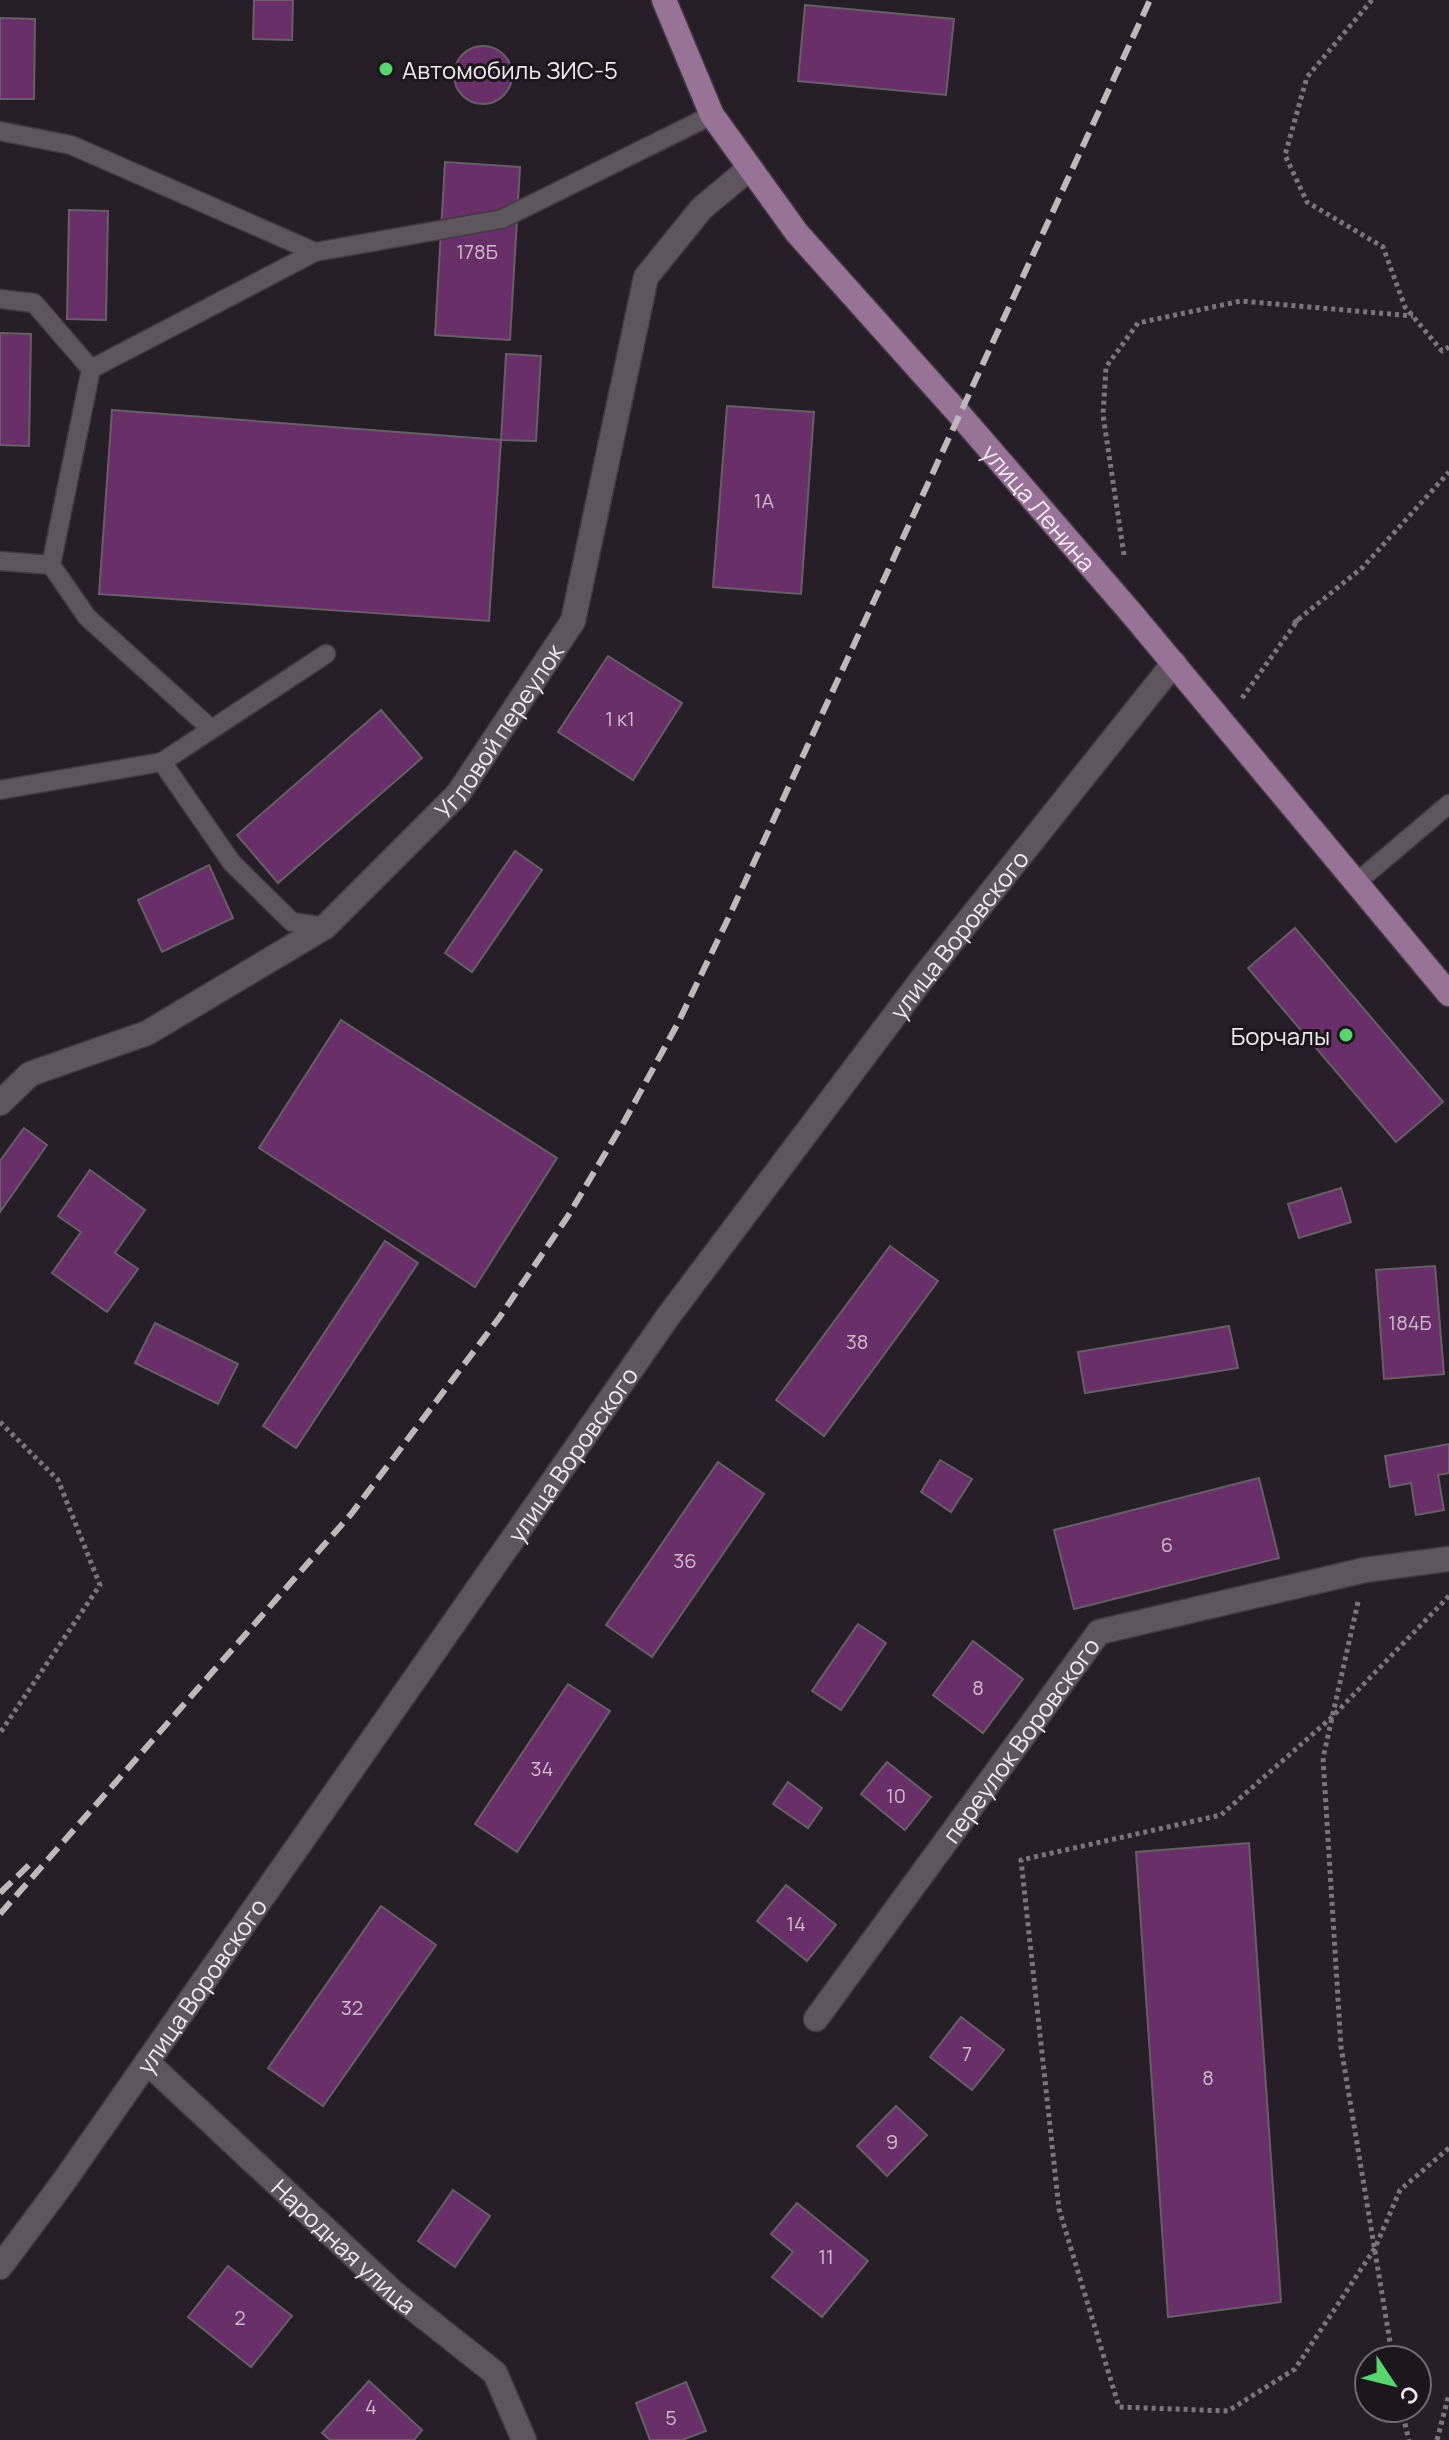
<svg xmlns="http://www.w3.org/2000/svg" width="1449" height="2440" font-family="Manrope,sans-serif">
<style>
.building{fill:#692f69;stroke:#675e67;stroke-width:2}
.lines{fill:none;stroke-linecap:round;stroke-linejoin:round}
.lane-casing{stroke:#413a41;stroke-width:21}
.street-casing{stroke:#413a41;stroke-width:27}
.primary-casing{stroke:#413a41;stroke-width:27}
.path{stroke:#7d757c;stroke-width:5;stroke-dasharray:4 4;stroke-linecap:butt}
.lane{stroke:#5e555e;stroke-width:18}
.street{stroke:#5e555e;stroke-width:24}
.primary{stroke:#987297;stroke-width:24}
.rail{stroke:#beb8bd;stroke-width:6;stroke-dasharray:16 8;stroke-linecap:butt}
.poi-dot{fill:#58d56f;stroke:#1e161d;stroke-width:3}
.labels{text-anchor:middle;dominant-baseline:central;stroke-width:6;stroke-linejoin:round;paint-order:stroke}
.number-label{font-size:20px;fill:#cebbce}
.poi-label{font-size:24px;fill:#f0eaef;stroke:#1e161d;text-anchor:start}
.street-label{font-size:24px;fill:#f0eaef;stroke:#1e161d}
</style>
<rect width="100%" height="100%" fill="#271f27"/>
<g class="building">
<path d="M 254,0 L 293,0 L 292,40 L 253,39 Z"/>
<path d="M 805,5 L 954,19 L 946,95 L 798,81 Z"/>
<path d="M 0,18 L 35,19 L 34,99 L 0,99 Z"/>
<circle cx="483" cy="75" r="29"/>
<path d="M 445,162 L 520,167 L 510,340 L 435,335 Z"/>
<path d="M 69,210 L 108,211 L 106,320 L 67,319 Z"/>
<path d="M 0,333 L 31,334 L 29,446 L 0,445 Z"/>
<path d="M 506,354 L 541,356 L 536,441 L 501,440 Z"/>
<path d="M 727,406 L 814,412 L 801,594 L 713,587 Z"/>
<path d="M 112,410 L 501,440 L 489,621 L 99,594 Z"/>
<path d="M 608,656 L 682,703 L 633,780 L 558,732 Z"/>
<path d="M 381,710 L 422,758 L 278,883 L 237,835 Z"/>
<path d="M 515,851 L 542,870 L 472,972 L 445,953 Z"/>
<path d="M 209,865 L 233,918 L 162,952 L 138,900 Z"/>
<path d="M 1295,928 L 1443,1102 L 1396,1142 L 1248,968 Z"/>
<path d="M 341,1020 L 557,1158 L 475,1287 L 259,1148 Z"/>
<path d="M 24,1128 L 47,1145 L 0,1212 L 0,1161 Z"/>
<path d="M 90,1170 L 145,1210 L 115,1253 L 138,1269 L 107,1312 L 52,1273 L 81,1232 L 58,1216 Z"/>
<path d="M 1341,1188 L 1351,1222 L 1299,1238 L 1288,1204 Z"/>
<path d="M 385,1241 L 418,1263 L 296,1448 L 263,1426 Z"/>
<path d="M 890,1246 L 938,1281 L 824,1436 L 776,1400 Z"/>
<path d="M 1435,1266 L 1444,1374 L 1384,1379 L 1376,1270 Z"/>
<path d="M 155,1323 L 238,1364 L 218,1404 L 135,1363 Z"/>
<path d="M 1229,1326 L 1238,1368 L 1085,1393 L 1078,1352 Z"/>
<path d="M 1449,1444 L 1449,1473 L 1438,1475 L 1444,1510 L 1416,1515 L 1411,1483 L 1390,1487 L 1385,1456 Z"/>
<path d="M 940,1460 L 972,1479 L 951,1512 L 921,1492 Z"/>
<path d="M 718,1462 L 764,1494 L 652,1657 L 606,1625 Z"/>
<path d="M 1259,1478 L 1279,1558 L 1074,1609 L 1054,1530 Z"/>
<path d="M 858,1624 L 886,1643 L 841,1710 L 812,1691 Z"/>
<path d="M 973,1641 L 1023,1679 L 983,1733 L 933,1695 Z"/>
<path d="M 568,1684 L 610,1711 L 517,1852 L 475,1824 Z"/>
<path d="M 887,1762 L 931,1797 L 905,1830 L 861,1794 Z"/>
<path d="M 788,1782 L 822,1808 L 808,1828 L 773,1804 Z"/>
<path d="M 1249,1843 L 1281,2302 L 1168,2317 L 1136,1852 Z"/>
<path d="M 786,1885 L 836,1925 L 807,1961 L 757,1921 Z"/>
<path d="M 381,1906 L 436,1945 L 323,2106 L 268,2068 Z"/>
<path d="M 961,2017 L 1004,2050 L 972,2090 L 930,2057 Z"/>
<path d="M 896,2106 L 927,2135 L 887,2176 L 857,2146 Z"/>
<path d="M 453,2190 L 490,2216 L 455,2267 L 418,2241 Z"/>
<path d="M 797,2203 L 868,2261 L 822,2317 L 772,2277 L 793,2252 L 771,2234 Z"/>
<path d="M 228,2266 L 292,2316 L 251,2367 L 188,2317 Z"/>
<path d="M 369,2381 L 422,2430 L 414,2440 L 330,2440 L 322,2433 Z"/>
<path d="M 686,2382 L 706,2431 L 682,2440 L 650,2440 L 636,2403 Z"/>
</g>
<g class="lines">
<defs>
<g id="lane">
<path d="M 0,131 L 71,145 L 315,252"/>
<path d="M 0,299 L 34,303 L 91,369"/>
<path d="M 0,561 L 51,565"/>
<path d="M 210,728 L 87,617 L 51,565 L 91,369 L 315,252 L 502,219 L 712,115"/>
<path d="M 162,762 L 232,863 L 292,922 L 325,927"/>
<path d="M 0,790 L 162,762 L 326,654"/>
<path d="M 1357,882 L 1449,804"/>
</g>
<g id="street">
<path id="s1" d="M 0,1103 L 30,1074 L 147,1033 L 325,927 L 458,794 L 573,621 L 646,277 L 702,208 L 750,168"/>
<path id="s2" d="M 816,2019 L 1099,1632 L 1365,1570 L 1449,1559"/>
<path id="s3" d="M 147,2062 L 395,2294 L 495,2373 L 524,2440"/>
<path id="s4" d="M 0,2267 L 62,2184 L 667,1318 L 922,979 L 1174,663"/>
</g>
<g id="primary">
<path id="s5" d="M 664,0 L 712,115 L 797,233 L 960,415 L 1133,615 L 1449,994"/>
</g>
</defs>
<use href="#lane" class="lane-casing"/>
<use href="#street" class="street-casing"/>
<use href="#primary" class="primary-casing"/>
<g class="path">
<path d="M 1372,0 L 1307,77 L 1285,155 L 1307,202 L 1383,247 L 1405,307 L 1442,351 L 1449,347"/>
<path d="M 1124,555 L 1103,415 L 1106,367 L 1138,323 L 1241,301 L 1413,316"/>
<path d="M 1242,698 L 1298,620 L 1295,622 L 1363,567 L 1449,472"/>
<path d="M 0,1422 L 58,1480 L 100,1585 L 0,1733"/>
<path d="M 1449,1596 L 1331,1718 L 1221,1815 L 1021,1860 L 1059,2209 L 1119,2407 L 1228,2411 L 1295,2369 L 1375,2248 L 1400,2190 L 1449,2148"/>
<path d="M 1358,1602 L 1323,1758 L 1341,2047 L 1393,2360"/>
<path d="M 1401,2408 L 1409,2440"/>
<path d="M 1437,2440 L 1449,2394"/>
</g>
<use href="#lane" class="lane"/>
<use href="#street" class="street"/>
<use href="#primary" class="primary"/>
<g class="rail">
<path d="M 0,1893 L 29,1865"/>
<path d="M 0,1914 L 352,1513 L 499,1318 L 568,1216 L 625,1120 L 678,1023 L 728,919 L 1150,0"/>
</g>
</g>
<g class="poi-dot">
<circle cx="386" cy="69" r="8"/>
<circle cx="1346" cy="1035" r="8"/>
</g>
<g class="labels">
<g class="number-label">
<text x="477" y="251">178Б</text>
<text x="764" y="500">1А</text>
<text x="620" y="718">1 к1</text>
<text x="1410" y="1322">184Б</text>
<text x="857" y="1341">38</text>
<text x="1167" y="1544">6</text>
<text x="685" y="1560">36</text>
<text x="978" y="1687">8</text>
<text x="542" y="1768">34</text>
<text x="896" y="1795">10</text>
<text x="796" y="1923">14</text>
<text x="352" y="2007">32</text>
<text x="967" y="2053">7</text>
<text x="1208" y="2077">8</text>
<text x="892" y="2141">9</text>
<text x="826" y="2256">11</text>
<text x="240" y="2317">2</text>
<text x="371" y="2406">4</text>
<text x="671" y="2417">5</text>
</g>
<g class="poi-label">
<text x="402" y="69">Автомобиль ЗИС-5</text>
<text x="1330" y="1035" text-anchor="end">Борчалы</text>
</g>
<g class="street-label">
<text stroke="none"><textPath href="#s5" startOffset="636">улица Ленина</textPath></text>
<text stroke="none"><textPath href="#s1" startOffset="636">Угловой переулок</textPath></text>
<text stroke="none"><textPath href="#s4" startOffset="1642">улица Воровского</textPath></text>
<text stroke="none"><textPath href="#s4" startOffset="994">улица Воровского</textPath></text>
<text stroke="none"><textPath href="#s2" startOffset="346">переулок Воровского</textPath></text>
<text stroke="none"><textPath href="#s4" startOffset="346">улица Воровского</textPath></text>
<text stroke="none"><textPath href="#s3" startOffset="270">Народная улица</textPath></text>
</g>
</g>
<g transform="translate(1393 2384) rotate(125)"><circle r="38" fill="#1e161d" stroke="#726b71" stroke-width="2"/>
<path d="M0-6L14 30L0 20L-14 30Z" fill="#58d56f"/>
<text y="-12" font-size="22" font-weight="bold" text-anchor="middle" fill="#f0eaef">С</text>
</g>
</svg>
